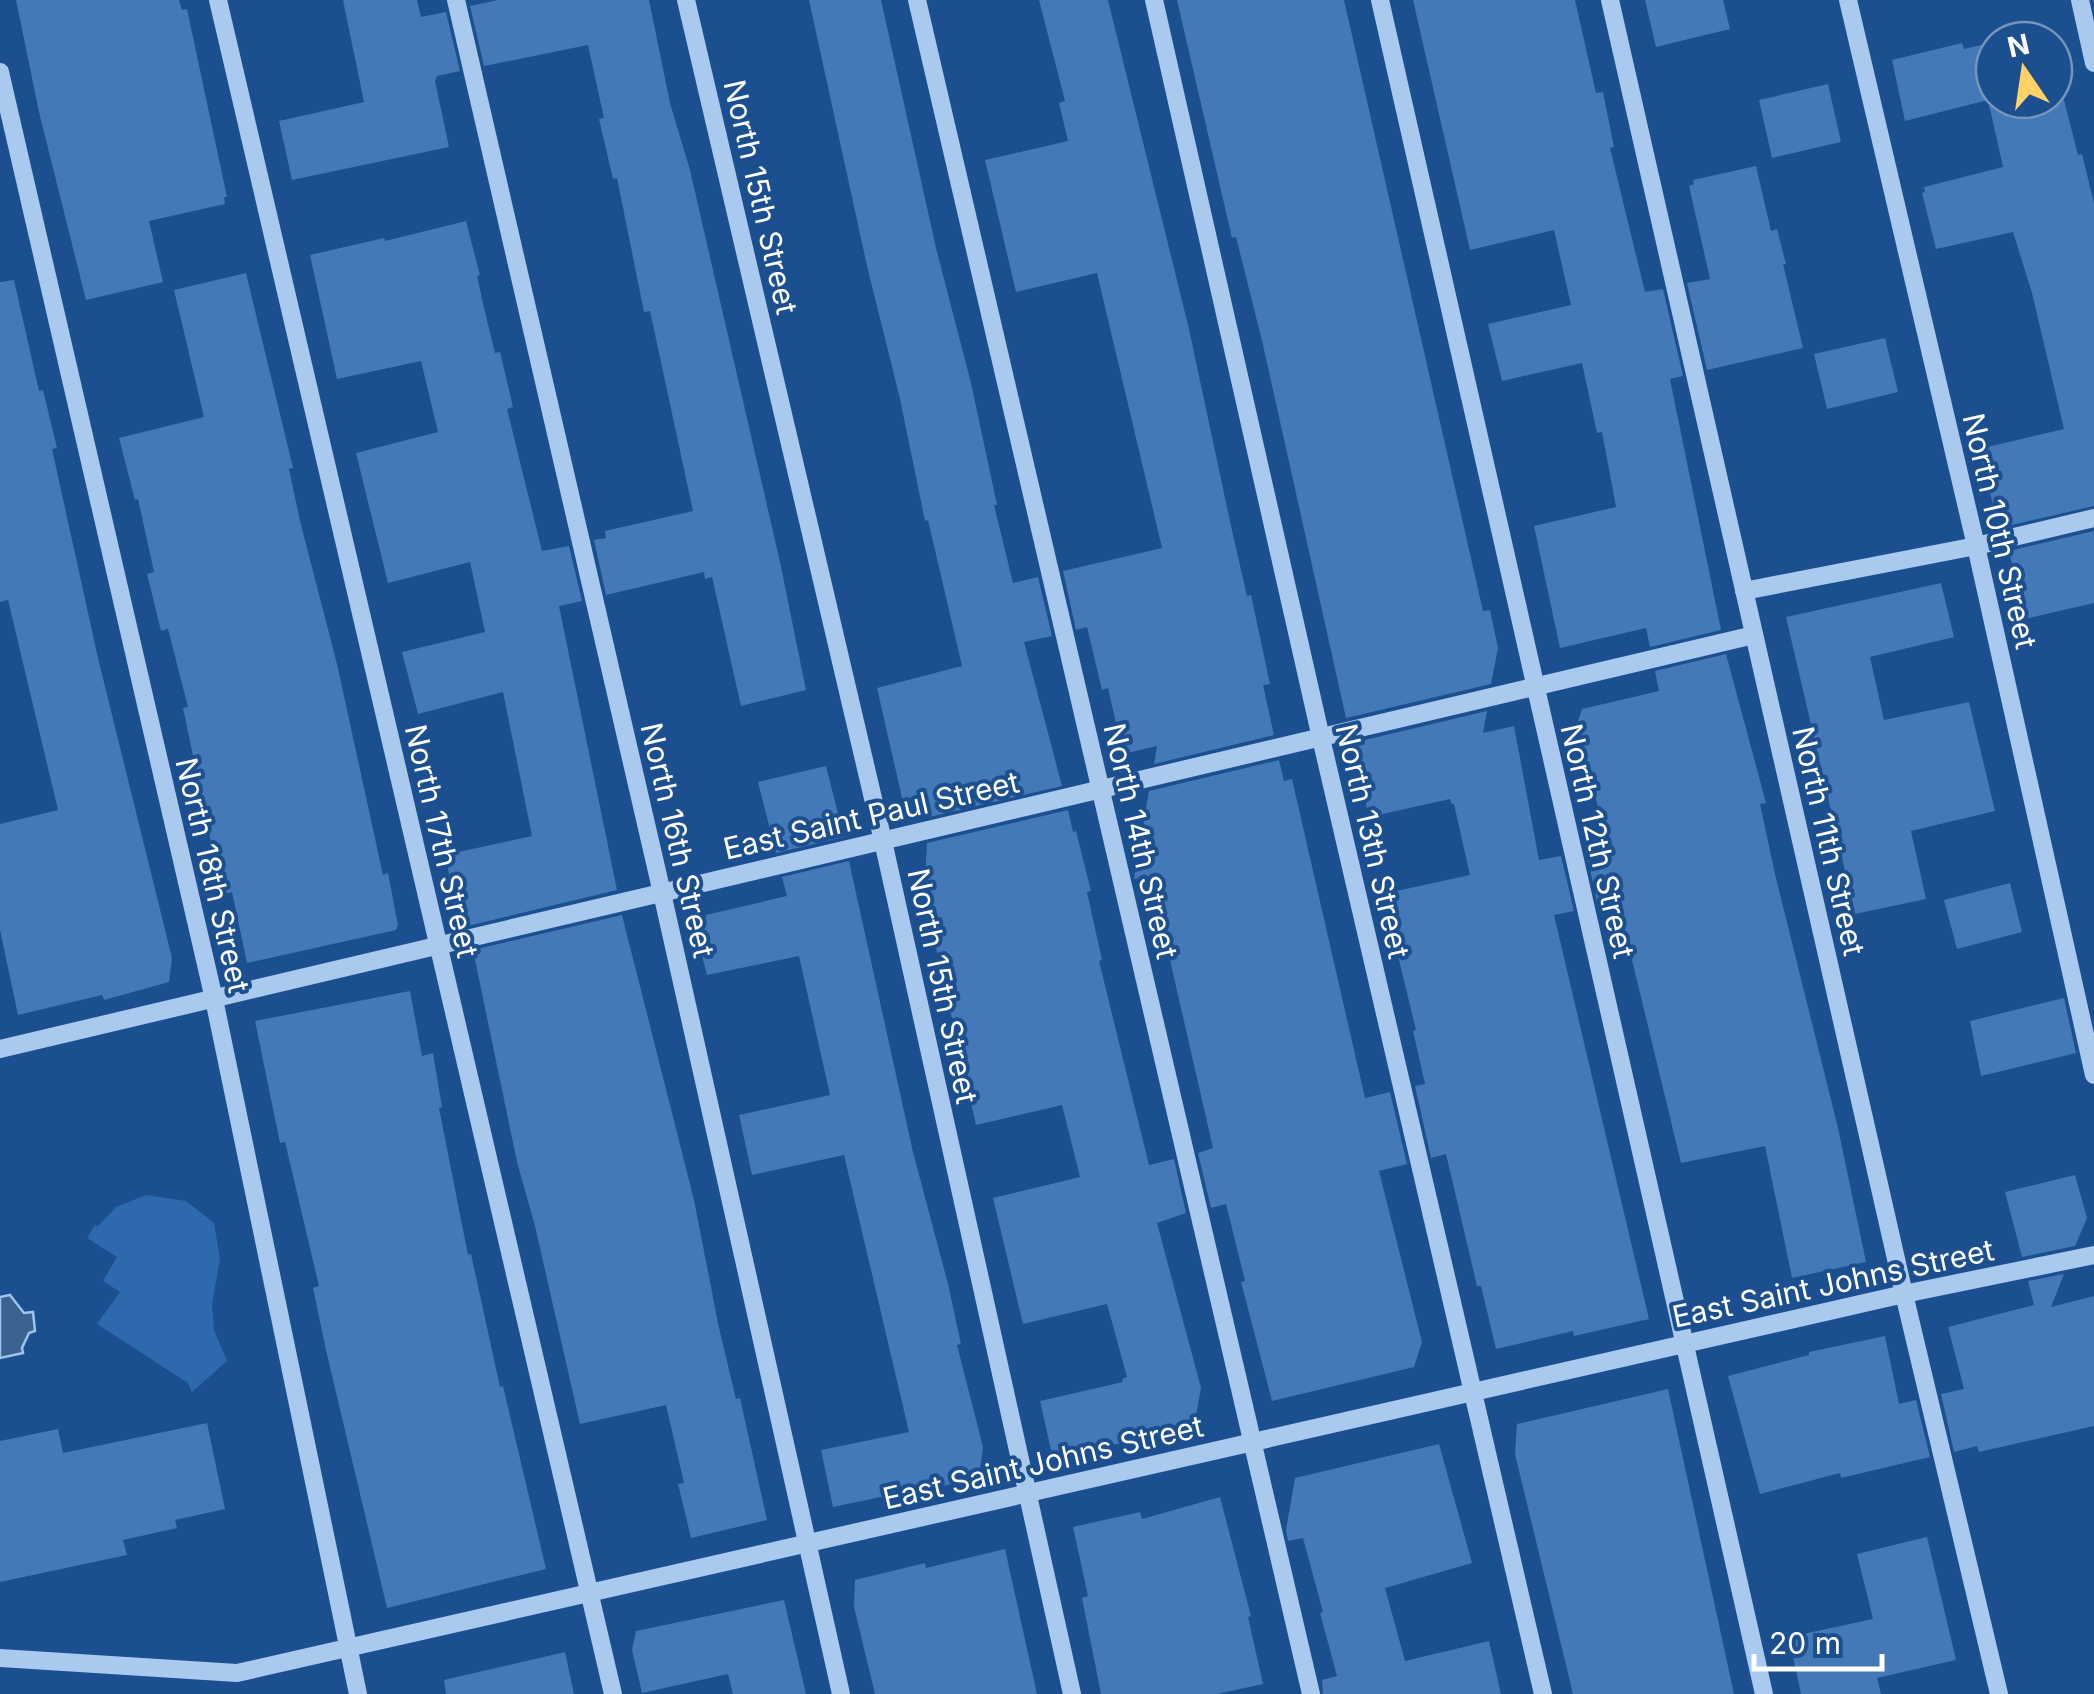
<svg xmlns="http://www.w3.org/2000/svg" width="2094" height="1694" font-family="Inter,sans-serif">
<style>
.green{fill:#2e69ad}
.water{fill:#3c6290;stroke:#9cc4f0;stroke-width:2.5}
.building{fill:#4478b7}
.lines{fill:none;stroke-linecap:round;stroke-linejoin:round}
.minor{stroke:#a9c9ee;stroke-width:18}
.labels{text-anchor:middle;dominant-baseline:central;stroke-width:8;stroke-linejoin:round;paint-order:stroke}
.street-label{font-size:30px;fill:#fff;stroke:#1b4f8f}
</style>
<rect width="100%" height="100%" fill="#1b4f8f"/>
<path class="green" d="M 146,1195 L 186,1201 L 214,1223 L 220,1259 L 212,1304 L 214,1330 L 227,1361 L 192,1392 L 188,1383 L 97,1324 L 120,1292 L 103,1281 L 117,1257 L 87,1238 L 95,1225 L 98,1226 L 116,1207 Z"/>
<path class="water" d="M 10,1295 L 24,1313 L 33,1312 L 35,1331 L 29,1333 L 22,1348 L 23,1353 L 0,1358 L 0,1297 Z"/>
<g class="building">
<path d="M 16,0 L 179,0 L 182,10 L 187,9 L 227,197 L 224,197 L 225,204 L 149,221 L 163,282 L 86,300 L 39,112 Z"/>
<path d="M 343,0 L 417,0 L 421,17 L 446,12 L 460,71 L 437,76 L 435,81 L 449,147 L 292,180 L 279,121 L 364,102 Z"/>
<path d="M 498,0 L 649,0 L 670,103 L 690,170 L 780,562 L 806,690 L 741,706 L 712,577 L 705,579 L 704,572 L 606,595 L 594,540 L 606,538 L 605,531 L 693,511 L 650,311 L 644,312 L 617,178 L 613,179 L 599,119 L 604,118 L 588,45 L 484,66 L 470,6 Z"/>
<path d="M 809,0 L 881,0 L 936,248 L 971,383 L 997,505 L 994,505 L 1013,583 L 1038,577 L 1052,636 L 1024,642 L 1062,786 L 929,817 L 930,805 L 905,811 L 877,688 L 962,666 L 928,520 L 925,521 L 900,399 L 867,266 Z"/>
<path d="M 1039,0 L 1108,0 L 1189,329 L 1231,526 L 1247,596 L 1251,595 L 1270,684 L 1263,685 L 1274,735 L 1154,764 L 1157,746 L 1123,754 L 1108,688 L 1102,690 L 1087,627 L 1076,630 L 1063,571 L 1162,548 L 1097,273 L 1016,292 L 985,160 L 1068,141 L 1059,103 L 1065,101 Z"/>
<path d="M 1177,0 L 1344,0 L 1483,611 L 1490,610 L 1498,648 L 1491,684 L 1346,718 L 1263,345 L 1236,237 L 1232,238 Z"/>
<path d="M 1413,0 L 1575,0 L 1596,93 L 1603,92 L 1614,147 L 1610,148 L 1645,292 L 1663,289 L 1683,376 L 1670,379 L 1721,630 L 1650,647 L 1646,628 L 1560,648 L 1534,526 L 1616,507 L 1602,432 L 1597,433 L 1582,363 L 1502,381 L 1488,324 L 1571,305 L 1554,230 L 1470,250 Z"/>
<path d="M 1645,0 L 1723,0 L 1730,29 L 1656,47 Z"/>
<path d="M 1994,42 L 1994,100 L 2054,100 L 2054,61 L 2078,155 L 2082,154 L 2094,203 L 2094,506 L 2003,527 L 1998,504 L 1993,505 L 1979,449 L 2064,429 L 2032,293 L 2013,232 L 1936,249 L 1922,193 L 1925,192 L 1924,187 L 2003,167 L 1988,100 L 1905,121 L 1892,60 L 1962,43 L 1964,49 Z"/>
<path d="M 1828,84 L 1841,142 L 1772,158 L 1759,100 Z"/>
<path d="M 1756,166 L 1771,231 L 1777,229 L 1786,264 L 1783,264 L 1803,348 L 1707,370 L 1687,283 L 1710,279 L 1689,186 L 1694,184 L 1693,180 Z"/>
<path d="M 466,221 L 480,275 L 477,276 L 485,312 L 495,353 L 500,352 L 513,407 L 507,409 L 542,551 L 569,546 L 582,601 L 559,606 L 617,890 L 468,926 L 464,910 L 457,911 L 445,855 L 532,836 L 503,692 L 418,714 L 402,652 L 485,632 L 470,562 L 388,583 L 356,453 L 438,432 L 421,361 L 337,379 L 310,255 L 384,238 L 385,241 Z"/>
<path d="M 246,273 L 293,468 L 289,469 L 300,521 L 337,664 L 383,875 L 388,873 L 398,925 L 396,930 L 247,963 L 232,892 L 222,895 L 208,843 L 211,842 L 183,708 L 188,707 L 168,629 L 161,631 L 147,574 L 154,572 L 138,499 L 135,500 L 119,438 L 204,417 L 174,290 Z"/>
<path d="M 14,280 L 39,391 L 43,390 L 57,448 L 52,449 L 98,658 L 172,958 L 169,982 L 104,1000 L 102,995 L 18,1015 L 0,930 L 0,824 L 58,810 L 8,600 L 0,602 L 0,282 Z"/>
<path d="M 1885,338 L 1898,392 L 1827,409 L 1814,354 Z"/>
<path d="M 2094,531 L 2094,603 L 2020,620 L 2009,575 L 2014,574 L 2009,551 Z"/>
<path d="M 1941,583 L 1954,637 L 1870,657 L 1884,720 L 1969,702 L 1995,811 L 1911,831 L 1926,899 L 1855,914 L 1786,617 Z"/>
<path d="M 1726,654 L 1766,803 L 1760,804 L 1775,874 L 1838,1128 L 1866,1262 L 1792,1278 L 1765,1146 L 1681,1163 L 1618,902 L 1598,906 L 1586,851 L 1597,848 L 1601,819 L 1577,724 L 1582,709 L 1659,691 L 1655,671 Z"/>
<path d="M 1487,711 L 1483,733 L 1514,726 L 1539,860 L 1561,856 L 1574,911 L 1554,915 L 1649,1319 L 1574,1336 L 1573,1331 L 1496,1349 L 1481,1286 L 1477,1286 L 1446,1154 L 1431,1158 L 1415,1086 L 1425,1084 L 1413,1031 L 1416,1030 L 1383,894 L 1470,875 L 1454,804 L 1452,804 L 1450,799 L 1369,817 L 1352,743 Z"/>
<path d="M 1279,760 L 1284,781 L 1292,779 L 1365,1098 L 1390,1092 L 1407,1164 L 1379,1171 L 1422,1342 L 1414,1367 L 1272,1401 L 1241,1282 L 1245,1281 L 1226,1204 L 1211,1208 L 1198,1153 L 1213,1148 L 1151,877 L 1134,879 L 1149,791 Z"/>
<path d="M 826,766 L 844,837 L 776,853 L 758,782 Z"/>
<path d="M 1068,810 L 1073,832 L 1076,831 L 1091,891 L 1087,892 L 1102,960 L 1099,961 L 1149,1165 L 1174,1159 L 1186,1213 L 1157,1223 L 1201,1388 L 1194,1426 L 1053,1459 L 1040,1401 L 1123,1382 L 1122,1379 L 1127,1377 L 1107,1304 L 1023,1324 L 993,1198 L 1080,1177 L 1062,1105 L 976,1125 L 924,895 L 927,843 Z"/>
<path d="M 849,861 L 913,1152 L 948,1284 L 961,1344 L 957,1345 L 983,1447 L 979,1477 L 915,1493 L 914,1490 L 833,1507 L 821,1450 L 909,1432 L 844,1155 L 752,1175 L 739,1115 L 830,1095 L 799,956 L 707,975 L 700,948 L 706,915 L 787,896 L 782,877 Z"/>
<path d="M 2010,883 L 2022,932 L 1957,949 L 1944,900 Z"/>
<path d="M 622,915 L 694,1200 L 719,1328 L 736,1399 L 740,1398 L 767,1520 L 691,1538 L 678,1484 L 684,1483 L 666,1405 L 580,1424 L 535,1226 L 517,1162 L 473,950 Z"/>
<path d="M 410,991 L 422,1056 L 433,1053 L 442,1107 L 439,1108 L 468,1255 L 471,1254 L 500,1387 L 503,1386 L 546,1569 L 387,1608 L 326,1350 L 313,1288 L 319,1286 L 285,1142 L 280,1143 L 255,1021 Z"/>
<path d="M 2064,998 L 2076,1053 L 1981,1076 L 1970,1021 Z"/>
<path d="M 2075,1175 L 2087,1218 L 2075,1246 L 2022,1257 L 2005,1192 Z"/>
<path d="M 2064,1274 L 2051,1307 L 2094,1296 L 2094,1426 L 1979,1452 L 1977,1446 L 1954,1452 L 1941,1394 L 1964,1389 L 1948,1327 L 2034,1305 L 2028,1281 Z"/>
<path d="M 1885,1336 L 1899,1404 L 1916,1400 L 1930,1457 L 1841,1478 L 1840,1473 L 1760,1494 L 1728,1376 L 1809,1355 L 1809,1352 Z"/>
<path d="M 1668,1389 L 1734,1694 L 1573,1694 L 1515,1454 L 1517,1424 Z"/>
<path d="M 207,1423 L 225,1509 L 175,1520 L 177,1528 L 123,1540 L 127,1555 L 0,1582 L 0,1441 L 58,1429 L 63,1453 Z"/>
<path d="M 1439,1444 L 1472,1563 L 1385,1588 L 1405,1661 L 1489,1641 L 1501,1694 L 1323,1694 L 1322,1680 L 1337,1676 L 1320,1613 L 1323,1612 L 1303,1538 L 1288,1541 L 1286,1530 L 1295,1478 Z"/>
<path d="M 1220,1497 L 1251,1616 L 1248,1617 L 1263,1684 L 1217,1694 L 1101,1694 L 1082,1598 L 1088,1596 L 1073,1527 L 1140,1512 L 1142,1519 Z"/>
<path d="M 1927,1537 L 1956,1660 L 1877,1678 L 1881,1694 L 1801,1694 L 1789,1637 L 1873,1619 L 1857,1554 Z"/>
<path d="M 1005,1549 L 1037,1694 L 875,1694 L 854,1607 L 855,1580 L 925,1563 L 926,1568 Z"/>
<path d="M 784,1600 L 806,1694 L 733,1694 L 728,1674 L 642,1693 L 632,1650 L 636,1631 Z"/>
<path d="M 565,1652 L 574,1694 L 446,1694 L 444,1680 Z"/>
</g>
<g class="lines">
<g class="minor">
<path d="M 218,0 L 613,1694"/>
<path d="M 456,0 L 662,893 L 841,1694"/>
<path d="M 686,0 L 883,841 L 1072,1694"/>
<path d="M 917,0 L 1311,1694"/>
<path d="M 1154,0 L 1321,738 L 1543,1694"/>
<path d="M 1380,0 L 1764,1694"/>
<path d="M 1610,0 L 1904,1294 L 1999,1694"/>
<path d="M 1848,0 L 1976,546 L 2094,1075"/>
<path d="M 2080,0 L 2094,63"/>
<path d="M 0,72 L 214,999 L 358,1694"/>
<path d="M 1744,591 L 1976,546 L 2094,518"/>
<path d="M 0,1049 L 1754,635"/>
<path d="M 0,1658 L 237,1673 L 1904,1294 L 2094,1255"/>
</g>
</g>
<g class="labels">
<g class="street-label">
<text transform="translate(761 197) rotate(77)">North 15th Street</text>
<text transform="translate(2000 531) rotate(77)">North 10th Street</text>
<text transform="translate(871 815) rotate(-13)">East Saint Paul Street</text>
<text transform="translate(678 840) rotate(77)">North 16th Street</text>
<text transform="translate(442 841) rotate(77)">North 17th Street</text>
<text transform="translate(1141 841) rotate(77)">North 14th Street</text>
<text transform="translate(1373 841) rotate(77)">North 13th Street</text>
<text transform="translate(1598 841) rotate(77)">North 12th Street</text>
<text transform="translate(1829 841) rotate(77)">North 11th Street</text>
<text transform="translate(213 875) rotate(77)">North 18th Street</text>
<text transform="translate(943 986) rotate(78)">North 15th Street</text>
<text transform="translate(1833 1283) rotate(-12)">East Saint Johns Street</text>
<text transform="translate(1043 1462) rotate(-13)">East Saint Johns Street</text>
</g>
</g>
<g transform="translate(2024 70) rotate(347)"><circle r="48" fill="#1b4f8f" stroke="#7695bc" stroke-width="2.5"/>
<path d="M0-8L18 38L0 25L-18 38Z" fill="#ffd166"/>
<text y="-15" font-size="28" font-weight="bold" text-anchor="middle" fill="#ffffff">N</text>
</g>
<path d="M1754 1654v15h128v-15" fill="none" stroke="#ffffff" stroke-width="5"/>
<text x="1769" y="1654" font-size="30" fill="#ffffff" stroke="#1b4f8f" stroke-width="8" paint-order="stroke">20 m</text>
</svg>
